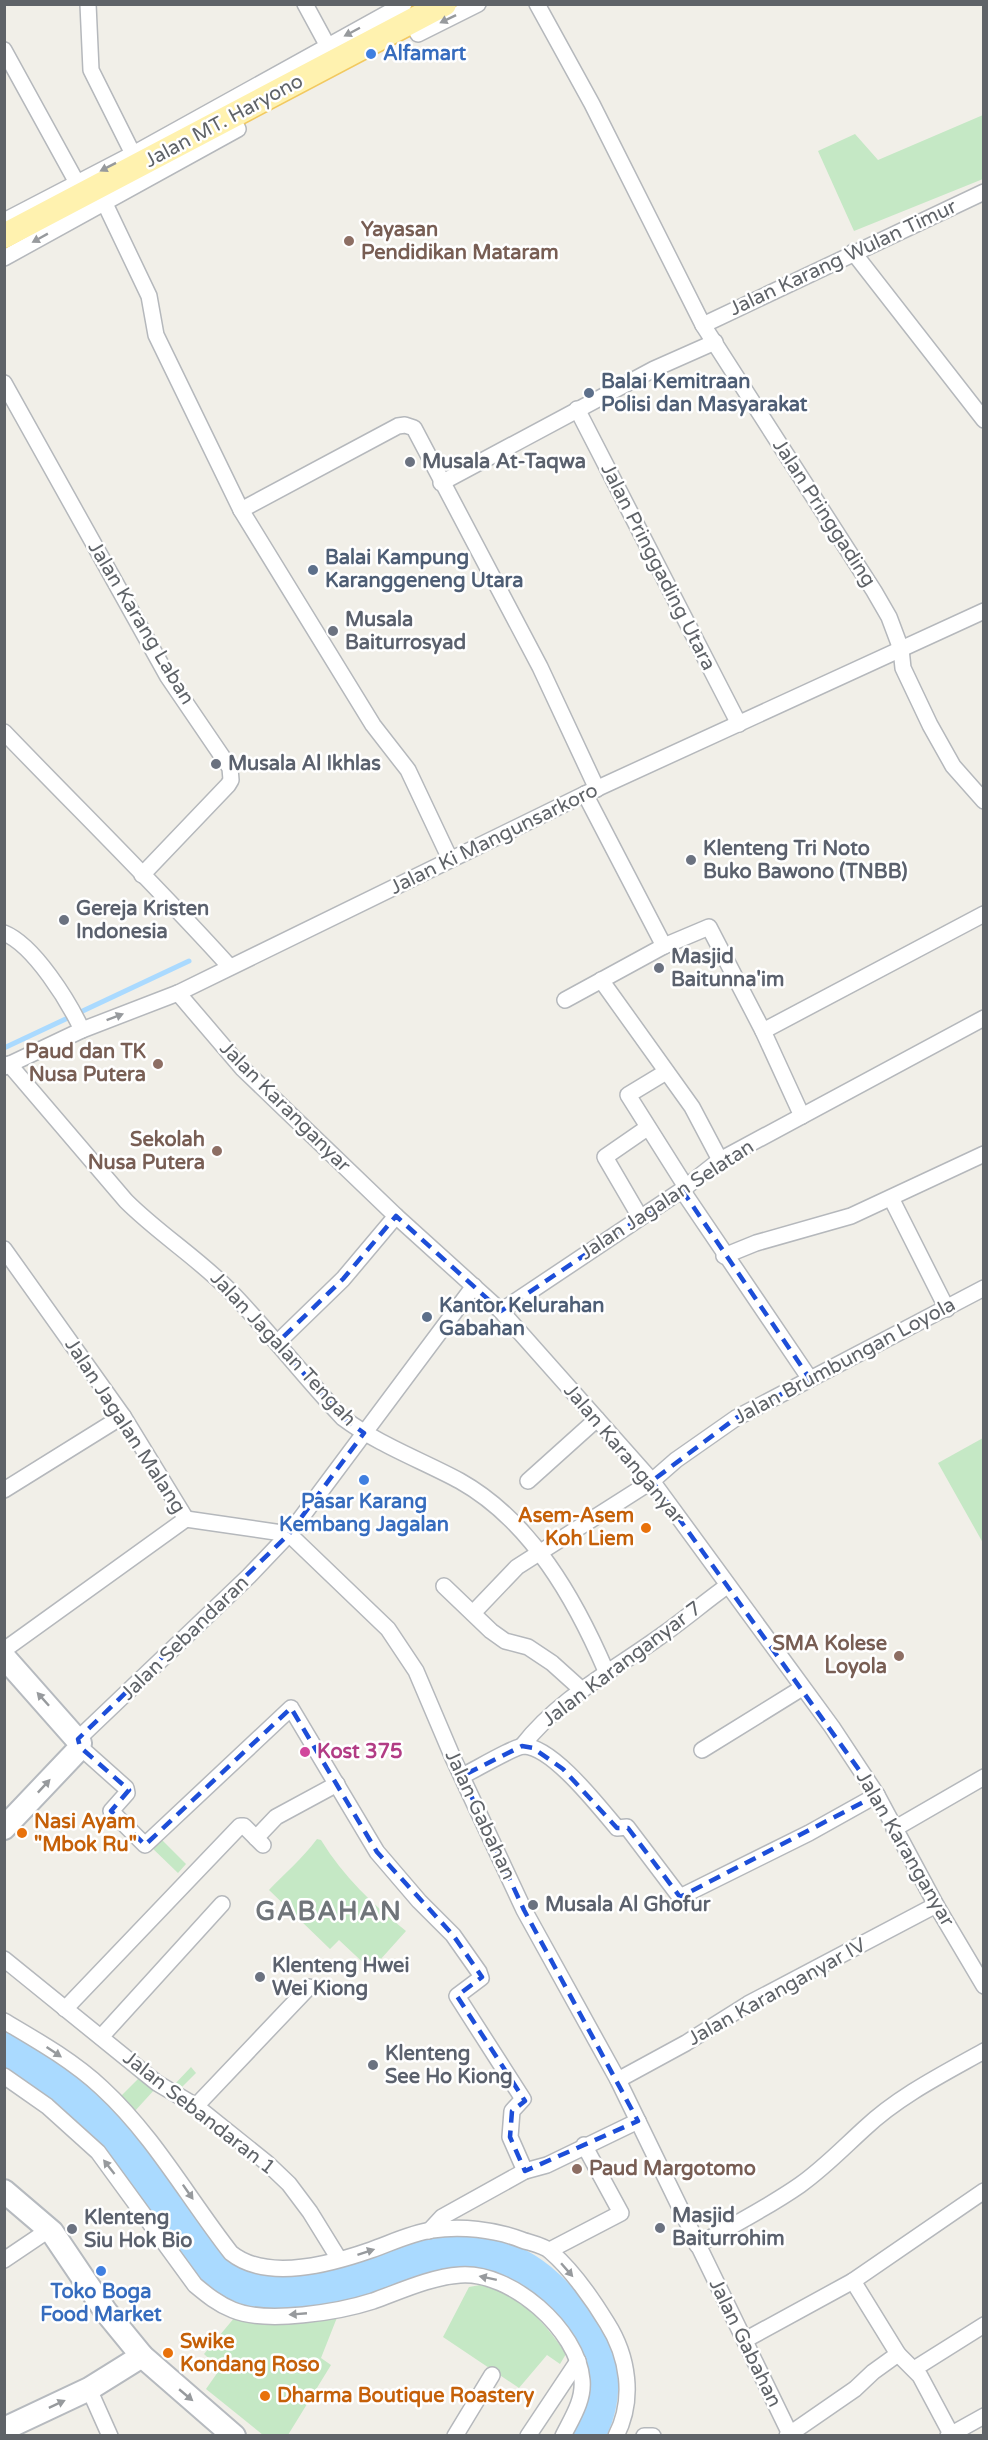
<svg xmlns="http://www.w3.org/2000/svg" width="988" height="2440" font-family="'Varela Round',sans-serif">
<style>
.green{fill:#c5e8c5}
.water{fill:#aadaff}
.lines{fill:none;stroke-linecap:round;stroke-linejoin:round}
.stream{stroke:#aadaff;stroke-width:5}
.street-casing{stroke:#b5b8bc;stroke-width:18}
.secondary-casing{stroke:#b6babf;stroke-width:26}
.primary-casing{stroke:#f2c960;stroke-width:27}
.street{stroke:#fff;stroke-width:15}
.secondary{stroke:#fff;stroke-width:22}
.primary{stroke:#fff2af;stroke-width:24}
.oneway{fill:#979a9d}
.marked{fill:none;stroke:#1d4ed8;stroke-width:4.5;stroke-dasharray:12 8;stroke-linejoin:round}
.shop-dot{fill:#3f7fe0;stroke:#fff;stroke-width:2}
.education-dot{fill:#8d6e63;stroke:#fff;stroke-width:2}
.service-dot{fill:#5c6f8a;stroke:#fff;stroke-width:2}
.worship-dot{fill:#6b7280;stroke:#fff;stroke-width:2}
.food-dot{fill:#e8710a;stroke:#fff;stroke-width:2}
.hotel-dot{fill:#d1479c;stroke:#fff;stroke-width:2}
.labels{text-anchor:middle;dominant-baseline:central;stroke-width:5;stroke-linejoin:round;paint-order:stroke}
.shop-label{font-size:20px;font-weight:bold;fill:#366cbe;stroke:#fff}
.street-label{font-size:20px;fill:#5f6368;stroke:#fff}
.education-label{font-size:20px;font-weight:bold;fill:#785e54;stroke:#fff;text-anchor:end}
.service-label{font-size:20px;font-weight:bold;fill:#4e5e75;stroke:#fff;text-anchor:start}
.worship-label{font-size:20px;font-weight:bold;fill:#5b616d;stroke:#fff;text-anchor:start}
.food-label{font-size:20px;font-weight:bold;fill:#c56008;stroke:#fff;text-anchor:start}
.hotel-label{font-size:20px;font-weight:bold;fill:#b23c85;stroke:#fff;text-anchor:start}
.district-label{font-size:26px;font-weight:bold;letter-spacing:1.5px;fill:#70757a;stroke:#fff}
</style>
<rect width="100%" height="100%" fill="#f1efe8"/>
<g class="green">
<path d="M 983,115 L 983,179 L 854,231 L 818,151 L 855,134 L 878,160 Z"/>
<path d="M 983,1438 L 983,1543 L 938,1463 Z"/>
<path d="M 157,1835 L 186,1864 L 178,1873 L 148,1844 Z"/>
<path d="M 317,1839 L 321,1840 C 343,1876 373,1905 406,1931 L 371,1970 L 339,1940 L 330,1949 L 269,1890 C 285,1873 302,1859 317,1839 Z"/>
<path d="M 191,2067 L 196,2073 L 179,2090 L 173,2086 Z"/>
<path d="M 140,2077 L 155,2089 L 134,2112 L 120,2097 Z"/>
<path d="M 480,2285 C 520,2293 544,2322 566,2354 L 560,2364 L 547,2355 L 519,2388 L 443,2337 L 469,2287 Z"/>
<path d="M 338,2315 L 321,2358 L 331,2365 L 288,2435 L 263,2435 L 206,2389 L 220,2369 L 204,2354 L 235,2317 Z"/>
</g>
<path class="water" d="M 4,2026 L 95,2088 L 143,2140 L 222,2252 C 237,2268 248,2272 270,2272 C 312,2264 354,2256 395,2248 C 406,2245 415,2241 426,2239 C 504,2223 556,2257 597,2320 C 621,2356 625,2396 607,2435 L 571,2435 C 576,2421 589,2399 589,2383 C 587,2333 535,2280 487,2271 L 330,2305 L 264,2309 L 242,2306 L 225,2300 L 196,2277 L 128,2180 L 5,2069 Z"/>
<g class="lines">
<path class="stream" d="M 4,1048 L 189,961"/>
<defs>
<g id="street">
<path d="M 88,4 L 91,70 L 137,162"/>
<path d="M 305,4 L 331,52"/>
<path d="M 537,4 L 592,104 L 703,325 L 874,591 L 889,617 L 901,649 L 903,668 L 930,725 L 953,766 L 984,801"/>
<path d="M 412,22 L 418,34 L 478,4"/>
<path d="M 4,50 L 82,192"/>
<path d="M 97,187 L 149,296 L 156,335 L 241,510 L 373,725 L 408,770 L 450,859"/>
<path d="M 4,221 L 133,154 L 404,4"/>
<path d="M 853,252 L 984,420"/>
<path d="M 4,258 L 238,129 L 232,117"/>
<path d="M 703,325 L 984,192"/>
<path d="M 4,383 L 168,677 L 230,768 L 231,780 L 228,785 L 142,875"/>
<path d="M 577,409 L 739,724"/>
<path d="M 441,483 L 654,369 L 715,342"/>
<path d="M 241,510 L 398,426 L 405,425 L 414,428 L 540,667 L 597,789"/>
<path d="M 4,732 C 79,810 157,886 229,966"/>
<path d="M 585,794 L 664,946"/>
<path d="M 4,933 C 34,945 69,1002 82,1030"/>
<path d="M 601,980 L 692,1107 L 720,1160"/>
<path d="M 178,993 L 242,1068 L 396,1216 L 501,1311 L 652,1481 L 832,1727 L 877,1795 L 936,1905 L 984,1986"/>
<path d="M 565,1000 L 664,946 L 709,927 L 763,1031 L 802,1116"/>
<path d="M 763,1031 L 984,914"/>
<path d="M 9,1064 L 126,1201 C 159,1234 198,1258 230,1291 C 270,1332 304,1377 343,1418 C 379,1445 421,1460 460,1481 C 531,1521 575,1599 606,1671"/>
<path d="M 4,1067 L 82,1030 L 178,993 L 585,794 L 984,611"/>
<path d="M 666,1072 L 628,1095 L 686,1187"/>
<path d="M 682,1190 L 810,1379"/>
<path d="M 891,1198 L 947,1309"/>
<path d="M 640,1217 L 605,1157 L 647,1128"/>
<path d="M 4,1249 L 123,1416 L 186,1519"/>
<path d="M 724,1256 L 756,1243 L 851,1216 L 984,1154"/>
<path d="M 501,1311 L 682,1190 L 720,1160 L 984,1018"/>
<path d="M 277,1343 L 343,1279 L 396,1216"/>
<path d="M 528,1481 L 597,1419"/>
<path d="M 4,1490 L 123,1416"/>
<path d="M 186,1519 L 289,1534"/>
<path d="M 289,1534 L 388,1629 L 416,1671 L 453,1758 L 524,1910 L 618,2080 L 790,2434"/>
<path d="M 444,1586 L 491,1631 L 505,1641 L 528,1647 L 552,1663 L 582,1690"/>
<path d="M 473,1613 L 517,1567 L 652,1481 L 676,1460 L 736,1418 L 984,1288"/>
<path d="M 4,1650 L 186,1519"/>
<path d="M 78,1739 L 249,1576 L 289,1534 L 474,1286"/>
<path d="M 522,1746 C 560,1697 616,1669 665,1633 C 686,1618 706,1601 727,1586"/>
<path d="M 80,1747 L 126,1788 L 127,1793 L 111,1811 L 145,1845 L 291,1708 L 377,1852 L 419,1901 L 453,1935 L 479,1972 L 481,1978 L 457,1996 L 523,2099 L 512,2111 L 510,2137 L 525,2171"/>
<path d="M 702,1750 L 802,1688"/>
<path d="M 462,1776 C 473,1771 515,1746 524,1746 C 553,1747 599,1807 617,1828 L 627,1827 L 680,1897 L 809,1833 L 877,1795"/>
<path d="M 894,1829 L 984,1777"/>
<path d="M 256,1838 L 276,1817 L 337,1784"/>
<path d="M 4,1959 L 157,2083 L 196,2106 L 267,2163 L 289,2184 L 310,2212 L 339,2259"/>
<path d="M 65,2009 L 240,1826 L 244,1826 L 263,1845"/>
<path d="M 4,2021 C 38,2041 73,2061 102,2088 C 154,2136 188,2198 231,2253 C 267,2282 331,2264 371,2250 C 391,2243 411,2233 432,2230 C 461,2226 494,2229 522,2240 C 530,2243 544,2245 551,2252 C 571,2269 593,2300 607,2323 C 628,2356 635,2399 616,2436"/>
<path d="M 101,2037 L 222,1904"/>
<path d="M 4,2076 L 47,2106 L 98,2152 L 195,2285 C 207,2295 218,2304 233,2310 C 267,2324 339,2312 373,2301 C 401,2291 431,2277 460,2275 C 511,2271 578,2330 582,2380 C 584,2400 572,2418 563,2436"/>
<path d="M 618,2080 L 686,2043 L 748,2004 L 936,1905"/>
<path d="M 196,2106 L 309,1987"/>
<path d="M 429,2231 L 442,2217 L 525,2171 L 547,2165 L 638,2121"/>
<path d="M 697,2245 C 732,2226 767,2208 800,2185 C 824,2168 843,2148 865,2128 C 899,2096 943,2074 984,2051"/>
<path d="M 550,2250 L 621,2213 L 584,2145"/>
<path d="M 4,2260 L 50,2229"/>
<path d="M 853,2281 L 898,2354 L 920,2376 L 951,2434"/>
<path d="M 745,2340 L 853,2281 L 984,2191"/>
<path d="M 914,2369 L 984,2325"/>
<path d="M 89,2389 L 110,2436"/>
<path d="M 455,2436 L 492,2375"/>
<path d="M 528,2436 L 578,2361"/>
<path d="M 644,2436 L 653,2436"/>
<path d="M 787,2436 L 855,2389 L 873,2372 L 898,2354"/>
<path d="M 948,2436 L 984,2416"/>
</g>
<g id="secondary">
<path d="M 4,1657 L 80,1743 L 78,1750 L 4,1828"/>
<path d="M 4,2191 L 52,2232 L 106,2312 L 142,2356 L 234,2436"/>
<path d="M 4,2429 L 89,2389 L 142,2356"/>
</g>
<path id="primary" d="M 4,236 L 444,4"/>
</defs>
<use href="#street" class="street-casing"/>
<use href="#secondary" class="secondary-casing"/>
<use href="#primary" class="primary-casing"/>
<use href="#street" class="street"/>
<use href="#secondary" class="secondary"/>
<use href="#primary" class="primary"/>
</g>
<defs><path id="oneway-solid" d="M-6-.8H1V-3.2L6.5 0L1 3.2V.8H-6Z" transform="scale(1.5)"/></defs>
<g class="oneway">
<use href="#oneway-solid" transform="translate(448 19) rotate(154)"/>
<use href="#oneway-solid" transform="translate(352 32) rotate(152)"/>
<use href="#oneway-solid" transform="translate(108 167) rotate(153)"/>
<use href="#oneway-solid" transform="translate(40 238) rotate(151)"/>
<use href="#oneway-solid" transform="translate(115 1017) rotate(-21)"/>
<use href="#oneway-solid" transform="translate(43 1699) rotate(-132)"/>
<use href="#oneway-solid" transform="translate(44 1786) rotate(-47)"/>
<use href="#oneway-solid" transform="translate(54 2052) rotate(34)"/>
<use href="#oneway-solid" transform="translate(109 2167) rotate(-128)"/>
<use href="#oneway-solid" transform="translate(188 2192) rotate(55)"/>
<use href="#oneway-solid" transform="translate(366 2252) rotate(-18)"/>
<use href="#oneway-solid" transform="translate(567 2270) rotate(49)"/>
<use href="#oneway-solid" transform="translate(488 2278) rotate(-168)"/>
<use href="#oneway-solid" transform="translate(298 2314) rotate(175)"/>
<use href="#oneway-solid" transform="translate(186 2395) rotate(40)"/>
<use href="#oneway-solid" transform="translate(57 2404) rotate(-25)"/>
</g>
<path class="marked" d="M 682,1190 L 810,1379 L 736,1418 L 652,1481 L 877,1795 L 680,1897 L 628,1828 L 617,1828 L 563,1769 L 533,1748 L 522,1746 L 462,1776 L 524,1910 L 638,2121 L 525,2171 L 510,2137 L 512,2111 L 525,2101 L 457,1996 L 482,1977 L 453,1935 L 377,1852 L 291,1708 L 145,1845 L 111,1811 L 129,1790 L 80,1747 L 78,1739 L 289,1534 L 364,1433 L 343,1418 L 277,1343 L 343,1279 L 396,1216 L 501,1311 Z"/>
<g class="shop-dot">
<circle cx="371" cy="54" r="6"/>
<circle cx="364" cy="1480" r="6"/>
<circle cx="101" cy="2271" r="6"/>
</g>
<g class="education-dot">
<circle cx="349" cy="241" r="6"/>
<circle cx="158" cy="1064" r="6"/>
<circle cx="217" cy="1151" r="6"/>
<circle cx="899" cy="1656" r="6"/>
<circle cx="577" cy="2169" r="6"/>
</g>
<g class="service-dot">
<circle cx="589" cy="393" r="6"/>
<circle cx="313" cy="570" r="6"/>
<circle cx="427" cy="1317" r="6"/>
</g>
<g class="worship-dot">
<circle cx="410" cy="462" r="6"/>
<circle cx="333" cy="631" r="6"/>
<circle cx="216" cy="764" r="6"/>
<circle cx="691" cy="860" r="6"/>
<circle cx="64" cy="920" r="6"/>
<circle cx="659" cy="968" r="6"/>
<circle cx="533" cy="1905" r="6"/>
<circle cx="260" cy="1977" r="6"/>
<circle cx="373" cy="2065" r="6"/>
<circle cx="660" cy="2228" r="6"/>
<circle cx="72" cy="2229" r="6"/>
</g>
<g class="food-dot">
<circle cx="646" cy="1528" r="6"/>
<circle cx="22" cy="1833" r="6"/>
<circle cx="168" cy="2353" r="6"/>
<circle cx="265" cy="2396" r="6"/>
</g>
<circle class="hotel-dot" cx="305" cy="1752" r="6"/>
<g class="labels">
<g class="shop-label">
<text x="383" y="54" text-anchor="start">Alfamart</text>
<text x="364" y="1502">Pasar Karang<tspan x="364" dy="23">Kembang Jagalan</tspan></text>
<text x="101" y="2292">Toko Boga<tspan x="101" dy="23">Food Market</tspan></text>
</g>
<g class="street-label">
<text transform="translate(224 121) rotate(-28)">Jalan MT. Haryono</text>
<text transform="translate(843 258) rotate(-25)">Jalan Karang Wulan Timur</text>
<text transform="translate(824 513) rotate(57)">Jalan Pringgading</text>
<text transform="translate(658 567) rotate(63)">Jalan Pringgading Utara</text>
<text transform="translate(141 623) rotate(59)">Jalan Karang Laban</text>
<text transform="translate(494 839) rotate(-26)">Jalan Ki Mangunsarkoro</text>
<text transform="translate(285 1107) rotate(45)">Jalan Karanganyar</text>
<text transform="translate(667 1200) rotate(-33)">Jalan Jagalan Selatan</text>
<text transform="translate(283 1349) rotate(47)">Jalan Jagalan Tengah</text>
<text transform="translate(845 1361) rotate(-28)">Jalan Brumbungan Loyola</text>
<text transform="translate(125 1426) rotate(57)">Jalan Jagalan Malang</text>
<text transform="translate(624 1454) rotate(50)">Jalan Karanganyar</text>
<text transform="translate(185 1638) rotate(-44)">Jalan Sebandaran</text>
<text transform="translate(622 1664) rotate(-37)">Jalan Karanganyar 7</text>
<text transform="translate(480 1815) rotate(65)">Jalan Gabahan</text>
<text transform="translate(905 1849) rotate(60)">Jalan Karanganyar</text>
<text transform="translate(777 1992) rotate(-29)">Jalan Karanganyar IV</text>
<text transform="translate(199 2113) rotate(38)">Jalan Sebandaran 1</text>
<text transform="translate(745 2343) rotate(64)">Jalan Gabahan</text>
</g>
<g class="education-label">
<text x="361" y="230" text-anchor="start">Yayasan<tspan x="361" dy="23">Pendidikan Mataram</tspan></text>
<text x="146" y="1052">Paud dan TK<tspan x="146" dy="23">Nusa Putera</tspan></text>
<text x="205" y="1140">Sekolah<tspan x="205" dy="23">Nusa Putera</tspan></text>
<text x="887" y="1644">SMA Kolese<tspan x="887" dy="23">Loyola</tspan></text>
<text x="589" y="2169" text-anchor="start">Paud Margotomo</text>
</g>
<g class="service-label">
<text x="601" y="382">Balai Kemitraan<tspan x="601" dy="23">Polisi dan Masyarakat</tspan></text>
<text x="325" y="558">Balai Kampung<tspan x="325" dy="23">Karanggeneng Utara</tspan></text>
<text x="439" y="1306">Kantor Kelurahan<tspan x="439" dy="23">Gabahan</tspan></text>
</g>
<g class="worship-label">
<text x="422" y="462">Musala At-Taqwa</text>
<text x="345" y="620">Musala<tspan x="345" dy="23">Baiturrosyad</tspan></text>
<text x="228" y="764">Musala Al Ikhlas</text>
<text x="703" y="849">Klenteng Tri Noto<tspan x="703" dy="23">Buko Bawono (TNBB)</tspan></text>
<text x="76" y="909">Gereja Kristen<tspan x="76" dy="23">Indonesia</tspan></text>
<text x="671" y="957">Masjid<tspan x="671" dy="23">Baitunna'im</tspan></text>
<text x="545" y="1905">Musala Al Ghofur</text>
<text x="272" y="1966">Klenteng Hwei<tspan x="272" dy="23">Wei Kiong</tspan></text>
<text x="385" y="2054">Klenteng<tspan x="385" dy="23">See Ho Kiong</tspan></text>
<text x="672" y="2216">Masjid<tspan x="672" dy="23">Baiturrohim</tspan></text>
<text x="84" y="2218">Klenteng<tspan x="84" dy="23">Siu Hok Bio</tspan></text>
</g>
<g class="food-label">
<text x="634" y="1516" text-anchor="end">Asem-Asem<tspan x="634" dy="23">Koh Liem</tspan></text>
<text x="34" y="1822">Nasi Ayam<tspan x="34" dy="23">"Mbok Ru"</tspan></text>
<text x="180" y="2342">Swike<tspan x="180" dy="23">Kondang Roso</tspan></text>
<text x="277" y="2396">Dharma Boutique Roastery</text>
</g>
<g class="hotel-label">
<text x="317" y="1752">Kost 375</text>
</g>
<g class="district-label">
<text x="329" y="1911">GABAHAN</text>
</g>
</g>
<rect width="988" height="2440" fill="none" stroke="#5f6368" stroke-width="12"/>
</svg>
